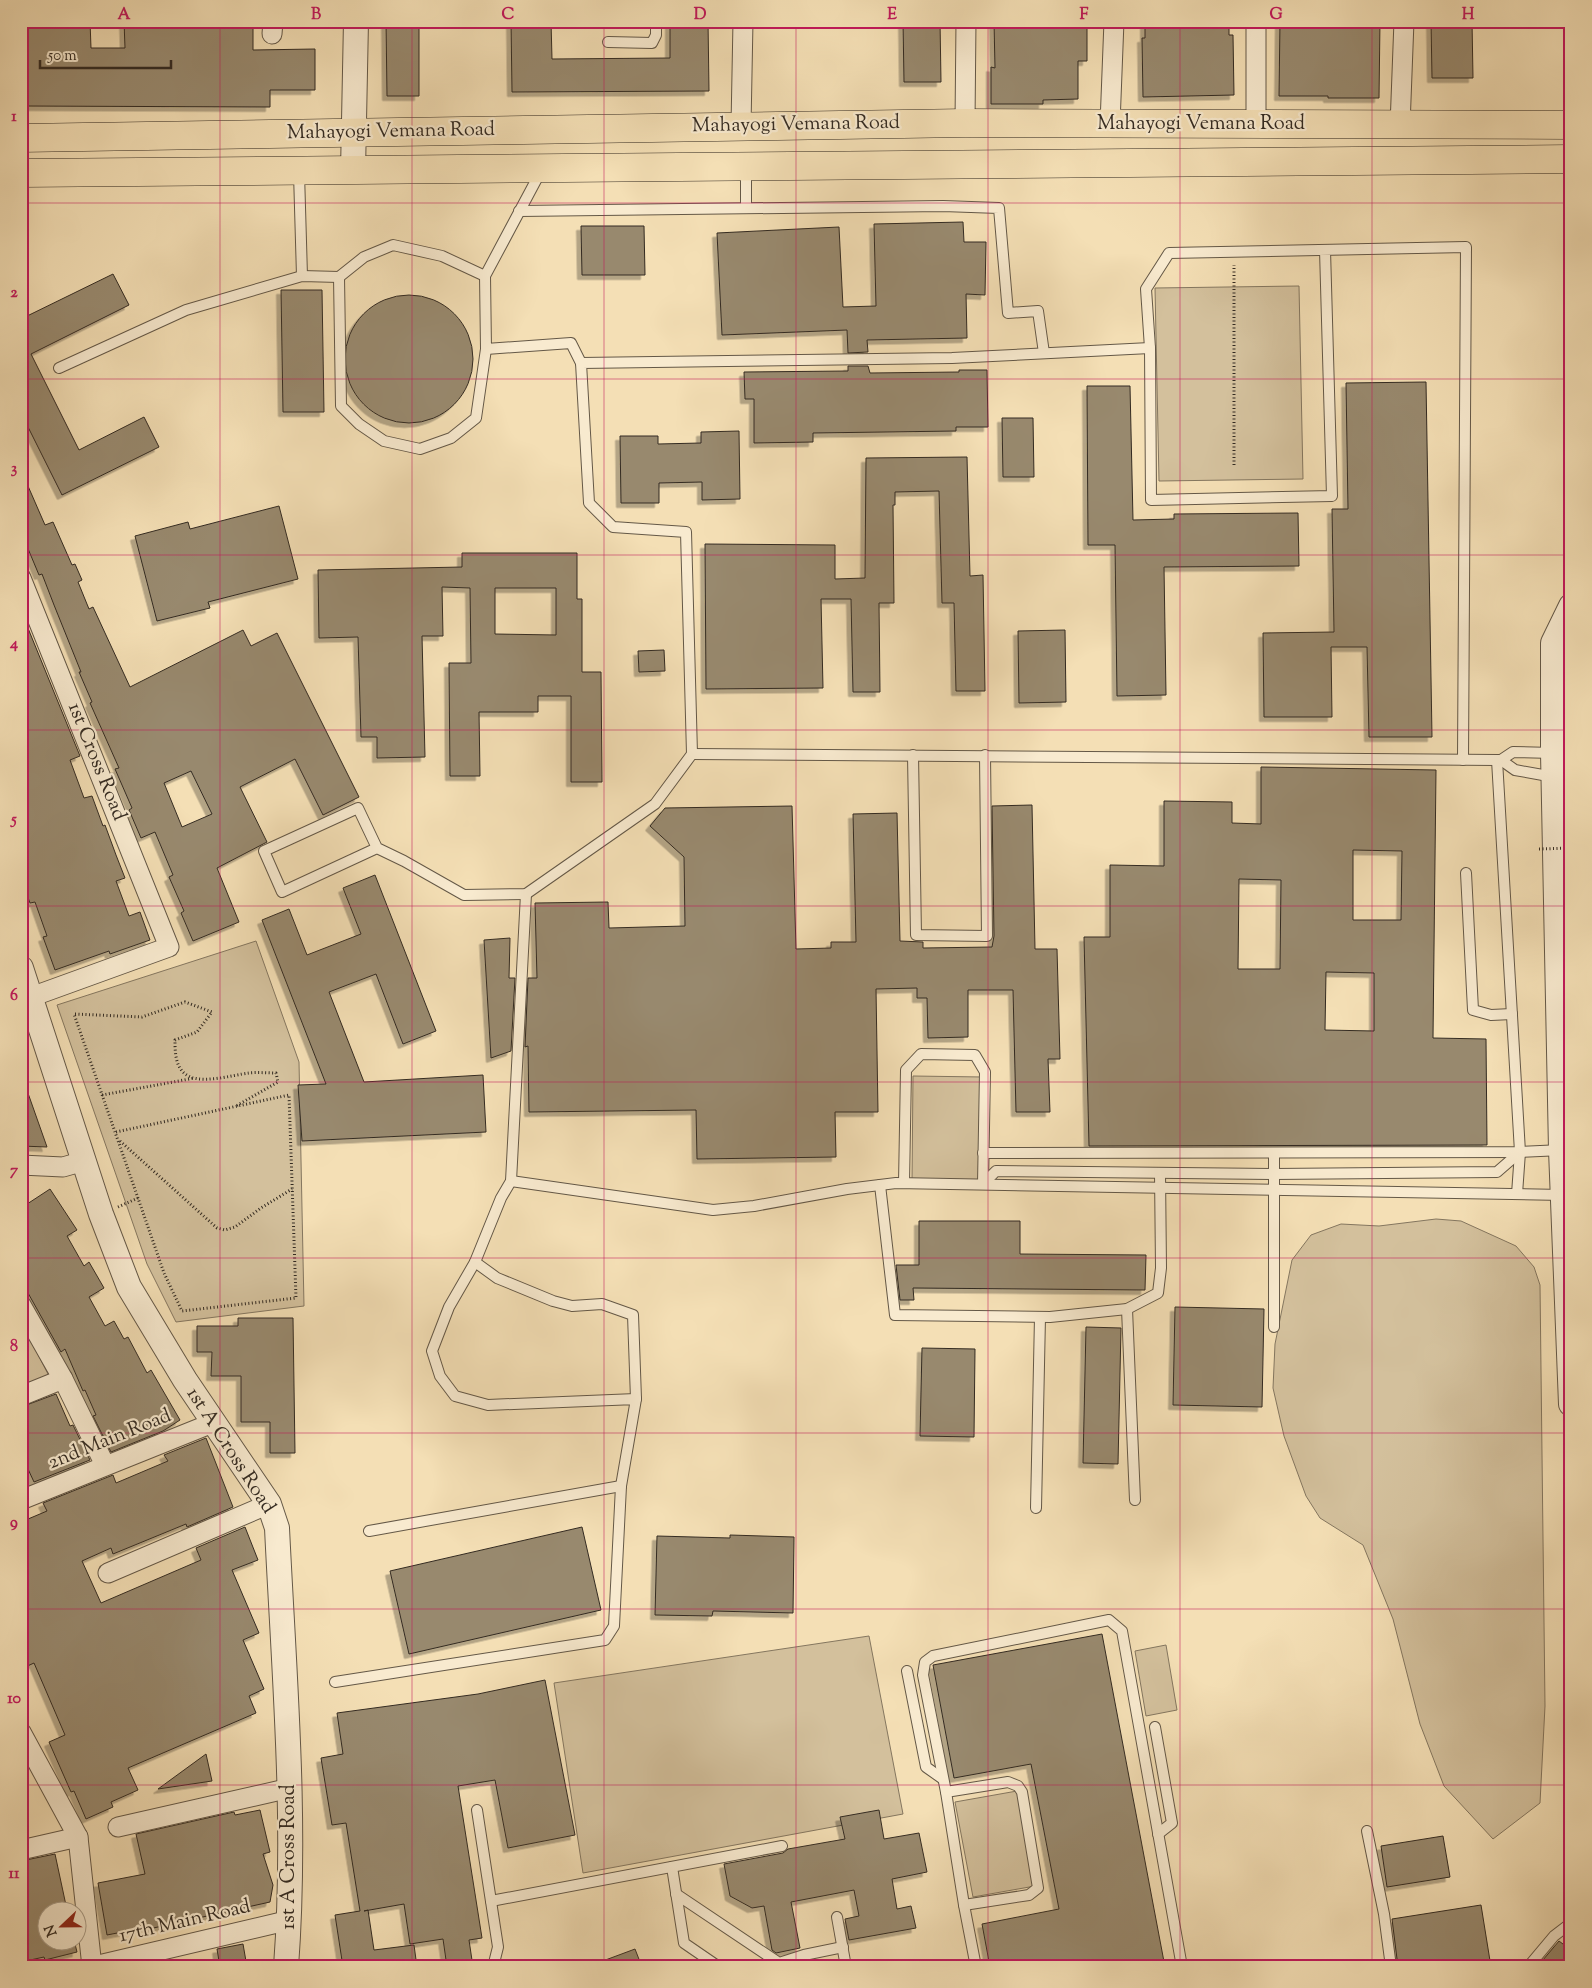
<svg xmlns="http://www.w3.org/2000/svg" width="1592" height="1988" font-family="'Sorts Mill Goudy',serif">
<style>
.green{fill:#d3c09c;stroke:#84765f}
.building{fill:#98896e;stroke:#342b22;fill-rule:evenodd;filter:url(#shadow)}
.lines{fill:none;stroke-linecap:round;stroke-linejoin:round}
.service-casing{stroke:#645847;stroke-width:12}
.minor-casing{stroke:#645847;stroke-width:21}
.tertiary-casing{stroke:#645847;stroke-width:26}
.primary-casing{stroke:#342b22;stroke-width:29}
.path{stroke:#342b22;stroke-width:3;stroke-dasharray:1 2.5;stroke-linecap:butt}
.service{stroke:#f8eacf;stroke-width:10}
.minor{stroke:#f8eacf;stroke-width:19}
.tertiary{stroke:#f8eacf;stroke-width:24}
.primary{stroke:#f4dfb5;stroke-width:28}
.path-bridge{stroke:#342b22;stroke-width:3;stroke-dasharray:1 2.5;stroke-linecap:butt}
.grid{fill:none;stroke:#c2185b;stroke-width:1;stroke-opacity:0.55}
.labels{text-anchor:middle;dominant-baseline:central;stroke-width:4.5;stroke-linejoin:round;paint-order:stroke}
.street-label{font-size:20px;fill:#342b22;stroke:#f8eacf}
.neatline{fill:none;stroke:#c2185b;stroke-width:2}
.grid-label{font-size:16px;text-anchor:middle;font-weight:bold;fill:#c2185b}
</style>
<defs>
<filter id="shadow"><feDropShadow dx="-4.5" dy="4.5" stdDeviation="0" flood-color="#0004"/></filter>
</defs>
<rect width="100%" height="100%" fill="#f4dfb5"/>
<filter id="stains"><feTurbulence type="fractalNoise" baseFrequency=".004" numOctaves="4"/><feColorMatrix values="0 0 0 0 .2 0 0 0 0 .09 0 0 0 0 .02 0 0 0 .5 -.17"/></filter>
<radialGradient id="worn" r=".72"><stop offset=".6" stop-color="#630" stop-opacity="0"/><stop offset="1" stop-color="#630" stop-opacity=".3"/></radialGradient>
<g class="green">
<path d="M 1299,286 L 1303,479 L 1159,481 L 1155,288 Z"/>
<path d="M 256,941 L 299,1062 L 304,1306 L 176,1322 L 147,1264 L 57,1005 Z"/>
<path d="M 913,1076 L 983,1077 L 981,1182 L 912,1181 Z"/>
<path d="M 1436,1219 L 1461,1221 L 1516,1246 L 1534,1267 L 1540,1285 L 1545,1706 L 1540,1803 L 1493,1839 L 1444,1786 L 1420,1724 L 1393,1619 L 1363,1545 L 1320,1518 L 1306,1496 L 1284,1436 L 1273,1388 L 1275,1344 L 1292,1260 L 1311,1235 L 1341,1224 L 1379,1226 Z"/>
<path d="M 21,1321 L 49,1376 L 21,1387 Z"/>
<path d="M 869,1636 L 903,1814 L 583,1873 L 554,1683 Z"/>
<path d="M 1166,1645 L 1177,1710 L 1146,1716 L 1135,1651 Z"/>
<path d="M 1017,1791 L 1035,1886 L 973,1897 L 955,1802 Z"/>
</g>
<g class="building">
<path d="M 21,21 L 90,21 L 91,48 L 125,48 L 124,21 L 253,21 L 253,50 L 315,49 L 315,90 L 270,90 L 270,107 L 21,106 Z"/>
<path d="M 386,21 L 419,21 L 419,96 L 387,96 Z"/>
<path d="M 511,21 L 551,21 L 552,59 L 670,58 L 670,21 L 708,21 L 709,91 L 512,92 Z"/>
<path d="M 903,21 L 940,21 L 941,82 L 904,82 Z"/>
<path d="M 1145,21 L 1229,21 L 1229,35 L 1233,35 L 1234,95 L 1143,97 L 1142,38 L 1145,38 Z"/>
<path d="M 1280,21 L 1380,21 L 1379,98 L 1328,98 L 1328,96 L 1279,96 Z"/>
<path d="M 1431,21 L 1472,21 L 1473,78 L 1432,78 Z"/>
<path d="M 994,22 L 1046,22 L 1046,28 L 1087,27 L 1087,61 L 1078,61 L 1078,99 L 1043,100 L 1043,104 L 991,104 L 991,67 L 995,68 Z"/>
<path d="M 963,222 L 964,242 L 986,242 L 985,295 L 966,294 L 967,338 L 867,340 L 868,352 L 848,353 L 847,330 L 722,335 L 717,233 L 839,227 L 843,307 L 876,306 L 874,224 Z"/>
<path d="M 581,226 L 644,226 L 645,275 L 582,275 Z"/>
<path d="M 113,274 L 129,305 L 31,354 L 79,450 L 144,417 L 159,447 L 62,495 L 21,413 L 21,319 Z"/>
<path d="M 281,290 L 322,290 L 324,412 L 283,412 Z"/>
<circle cx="409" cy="359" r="64"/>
<path d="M 848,366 L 868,366 L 870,373 L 959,372 L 959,370 L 987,370 L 988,427 L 956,427 L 956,431 L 813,433 L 813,442 L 754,443 L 754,399 L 745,399 L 744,372 L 848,371 Z"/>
<path d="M 1426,382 L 1432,737 L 1369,737 L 1367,647 L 1331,647 L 1332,717 L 1264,717 L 1263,633 L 1334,632 L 1332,509 L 1348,509 L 1346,383 Z"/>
<path d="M 1087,386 L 1130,386 L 1133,520 L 1174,519 L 1174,514 L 1298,513 L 1299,566 L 1164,567 L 1166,695 L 1117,696 L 1115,545 L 1088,545 Z"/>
<path d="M 1002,418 L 1033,418 L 1034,477 L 1003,477 Z"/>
<path d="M 739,431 L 740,499 L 702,500 L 702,482 L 659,483 L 659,503 L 621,503 L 620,436 L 658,436 L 658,444 L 701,443 L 701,432 Z"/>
<path d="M 967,457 L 970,576 L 983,575 L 985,691 L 956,691 L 954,603 L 942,603 L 939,491 L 895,492 L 895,505 L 893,505 L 894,603 L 879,603 L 880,692 L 853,692 L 851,599 L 821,599 L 823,688 L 706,689 L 705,544 L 835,545 L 835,579 L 865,578 L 866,458 Z"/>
<path d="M 21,470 L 45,525 L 53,522 L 72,565 L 75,564 L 82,580 L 78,582 L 89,609 L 93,607 L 130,687 L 243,630 L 251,646 L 277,633 L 359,797 L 323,815 L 295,759 L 240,787 L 267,842 L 217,868 L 239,922 L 193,941 L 181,913 L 184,911 L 169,877 L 173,875 L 155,832 L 141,838 L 129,810 L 132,808 L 115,769 L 119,768 L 90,703 L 92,702 L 79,672 L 81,672 L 54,605 L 42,574 L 39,575 L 21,532 ZM 191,771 L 212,814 L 182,827 L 164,783 Z"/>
<path d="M 279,506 L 298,579 L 208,602 L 210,608 L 157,621 L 135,536 L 188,522 L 190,529 Z"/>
<path d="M 462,553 L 577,553 L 577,599 L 582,599 L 582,672 L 601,672 L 602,782 L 571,782 L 571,696 L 538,696 L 538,712 L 479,712 L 480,776 L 450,776 L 449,663 L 471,663 L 470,588 L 442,587 L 443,636 L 422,636 L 425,757 L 377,758 L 377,737 L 361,737 L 358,637 L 319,638 L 318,570 L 462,567 ZM 495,588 L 556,588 L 556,635 L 495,634 Z"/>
<path d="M 21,611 L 80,756 L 70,760 L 84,798 L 92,796 L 103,826 L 105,825 L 116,855 L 125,878 L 116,881 L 129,916 L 140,912 L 150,940 L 110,954 L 109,951 L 55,970 L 43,937 L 47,936 L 35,902 L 30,903 L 21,879 Z"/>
<path d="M 1065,630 L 1066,702 L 1019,703 L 1018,631 Z"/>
<path d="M 664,650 L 665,671 L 639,672 L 638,651 Z"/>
<path d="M 1261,767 L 1436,770 L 1433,1038 L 1486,1039 L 1487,1145 L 1089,1146 L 1084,937 L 1110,937 L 1110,865 L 1164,866 L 1164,801 L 1232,802 L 1232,823 L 1261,824 ZM 1353,850 L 1402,851 L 1401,920 L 1353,920 ZM 1239,879 L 1281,880 L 1280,969 L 1238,969 ZM 1326,972 L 1374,973 L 1374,1031 L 1325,1030 Z"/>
<path d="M 1032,805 L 1035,949 L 1057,949 L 1060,1059 L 1048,1059 L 1050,1112 L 1016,1112 L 1013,990 L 968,990 L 968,1037 L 928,1038 L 927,998 L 917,998 L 917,988 L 876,989 L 878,1112 L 835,1112 L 836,1157 L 697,1159 L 696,1110 L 529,1112 L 528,1046 L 525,1047 L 528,978 L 537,978 L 535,903 L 608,902 L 609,928 L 685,926 L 684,857 L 650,826 L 665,808 L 792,806 L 796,949 L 831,948 L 831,942 L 856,942 L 853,814 L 897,813 L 900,941 L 923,942 L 923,948 L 992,947 L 994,936 L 992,806 Z"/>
<path d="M 375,875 L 436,1031 L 403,1044 L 376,974 L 329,992 L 364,1082 L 483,1075 L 486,1132 L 302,1141 L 298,1085 L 326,1084 L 262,920 L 289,909 L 307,955 L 361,934 L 343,888 Z"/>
<path d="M 510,938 L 509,978 L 515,978 L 511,1051 L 491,1058 L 484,940 Z"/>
<path d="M 21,1079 L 23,1079 L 47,1147 L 21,1146 Z"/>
<path d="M 50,1189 L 77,1230 L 67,1236 L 84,1266 L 89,1262 L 104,1288 L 89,1297 L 105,1326 L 114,1321 L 124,1339 L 128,1337 L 147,1373 L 151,1370 L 180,1420 L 163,1431 L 111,1452 L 93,1416 L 96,1415 L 85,1390 L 83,1391 L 65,1349 L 61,1352 L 28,1293 L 25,1295 L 21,1287 L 21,1208 Z"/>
<path d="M 919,1221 L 1020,1221 L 1020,1254 L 1146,1255 L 1145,1290 L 913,1288 L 914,1300 L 900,1300 L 896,1265 L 919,1265 Z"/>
<path d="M 1175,1307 L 1264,1309 L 1262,1407 L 1173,1405 Z"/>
<path d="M 238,1318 L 293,1318 L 295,1453 L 270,1453 L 270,1422 L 241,1422 L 241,1376 L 211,1376 L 212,1352 L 197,1352 L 197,1326 L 238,1326 Z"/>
<path d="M 1086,1327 L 1121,1328 L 1118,1464 L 1083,1463 Z"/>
<path d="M 922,1348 L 975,1349 L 974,1437 L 920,1436 Z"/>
<path d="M 56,1394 L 70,1426 L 73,1425 L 90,1460 L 34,1482 L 21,1454 L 21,1407 Z"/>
<path d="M 206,1438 L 233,1507 L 187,1527 L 186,1524 L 113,1554 L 111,1548 L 82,1561 L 101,1603 L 201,1560 L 196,1548 L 245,1527 L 258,1560 L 232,1570 L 259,1633 L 243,1640 L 264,1689 L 249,1696 L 256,1713 L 128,1768 L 138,1790 L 111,1802 L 113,1807 L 86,1819 L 74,1791 L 71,1792 L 49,1742 L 65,1735 L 34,1663 L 21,1669 L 21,1522 L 47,1511 L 43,1503 L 113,1475 L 116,1483 L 168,1461 L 164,1455 Z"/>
<path d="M 582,1527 L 601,1610 L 409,1654 L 390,1571 Z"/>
<path d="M 730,1535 L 794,1537 L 793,1613 L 713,1611 L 712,1616 L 655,1615 L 657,1536 L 730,1538 Z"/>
<path d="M 1102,1634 L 1165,1967 L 990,1967 L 982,1924 L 1059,1909 L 1031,1764 L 954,1778 L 933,1665 Z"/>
<path d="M 545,1680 L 575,1835 L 508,1848 L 495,1780 L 458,1786 L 482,1938 L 469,1940 L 473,1967 L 447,1967 L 443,1939 L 410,1944 L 404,1904 L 364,1911 L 368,1910 L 374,1950 L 414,1945 L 417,1967 L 343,1967 L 335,1915 L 360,1911 L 346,1823 L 332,1825 L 321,1758 L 343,1754 L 337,1713 L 478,1694 Z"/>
<path d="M 206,1754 L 212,1781 L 158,1789 Z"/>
<path d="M 260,1810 L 270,1852 L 263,1854 L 273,1885 L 270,1902 L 149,1929 L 148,1927 L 107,1935 L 98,1883 L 145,1874 L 136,1834 L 234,1812 L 235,1815 Z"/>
<path d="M 879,1810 L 884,1839 L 919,1833 L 927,1872 L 892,1879 L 897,1909 L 911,1906 L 916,1928 L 849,1940 L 845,1919 L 859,1916 L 854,1890 L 791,1902 L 800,1948 L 776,1953 L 772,1950 L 764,1906 L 752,1908 L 730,1896 L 724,1864 L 783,1853 L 788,1849 L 845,1839 L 840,1817 Z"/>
<path d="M 1443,1836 L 1450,1877 L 1387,1887 L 1381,1846 Z"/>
<path d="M 55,1854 L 67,1910 L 48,1910 L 48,1940 L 74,1940 L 77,1952 L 45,1960 L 44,1957 L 21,1962 L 21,1861 Z"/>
<path d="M 1481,1905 L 1491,1967 L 1398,1967 L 1392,1919 Z"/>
<path d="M 1559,1941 L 1571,1950 L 1571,1967 L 1537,1967 Z"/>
<path d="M 243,1944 L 247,1967 L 220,1967 L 217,1949 Z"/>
<path d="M 635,1949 L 642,1967 L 592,1967 L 592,1965 Z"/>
</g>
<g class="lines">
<defs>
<g id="service">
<path d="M 608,42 L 652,43 L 656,35 L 656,21"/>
<path d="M 299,173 L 302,276"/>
<path d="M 746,208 L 746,167"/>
<path d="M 519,211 L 943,206 L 999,208 L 1008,313 L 1038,311 L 1044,353"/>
<path d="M 1325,250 L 1332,496 L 1151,500 L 1150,348 L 1146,289 L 1169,253 C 1268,251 1367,249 1466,247 L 1463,760"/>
<path d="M 485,276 L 541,171"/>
<path d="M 339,277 L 341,406 L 359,424 L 384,441 L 420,449 L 451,438 L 476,418 L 486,349"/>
<path d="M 59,368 L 186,310 L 302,276 L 339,277 L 364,257 L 393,245 L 442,256 L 485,276 L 486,349 L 571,343 L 581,363"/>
<path d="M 692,754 L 1497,760 L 1501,760 L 1513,752 L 1553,753"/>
<path d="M 913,755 L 916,935 L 987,936 L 985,755"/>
<path d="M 1497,760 L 1520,1152 L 1517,1194"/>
<path d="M 1501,760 L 1515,770 L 1554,777"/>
<path d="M 377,848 L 282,892 L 264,851 L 358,808 L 377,848 L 404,861 L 464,895 L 526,894 L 655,804 L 692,754 L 686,532 L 613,527 L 589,503 L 581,363 L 952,358 L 1150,348"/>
<path d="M 1466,873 L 1473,1010 L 1491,1015 L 1512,1014"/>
<path d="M 983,1153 L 1520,1152 L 1562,1150"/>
<path d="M 1274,1153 L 1274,1327"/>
<path d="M 511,1181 L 713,1210 L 754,1206 L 847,1189 L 896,1183 L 1563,1195"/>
<path d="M 904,1183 L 906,1070 L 921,1054 L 975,1055 L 985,1072 L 983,1184"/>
<path d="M 983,1184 L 996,1171 L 1274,1174 L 1497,1172 L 1520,1152"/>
<path d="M 880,1185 L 895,1315 L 1050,1317 L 1127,1309 L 1158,1293 L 1161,1268 L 1160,1173"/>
<path d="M 475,1262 L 497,1278 L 553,1301 L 572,1306 L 602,1304 L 633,1315 L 636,1399"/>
<path d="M 1127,1309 L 1135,1500"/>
<path d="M 1036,1508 L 1040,1317"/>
<path d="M 369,1531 L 621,1486"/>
<path d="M 907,1671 L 926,1767 L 943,1779"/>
<path d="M 335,1682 L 605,1640 L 614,1626 L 621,1486 L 636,1399 L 488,1405 L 455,1396 L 440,1376 L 432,1351 L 449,1307 L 475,1262 L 501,1198 L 511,1181 L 526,894"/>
<path d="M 1155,1727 L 1172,1823 L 1158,1834"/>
<path d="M 946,1792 L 1008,1782 L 1018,1786 L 1022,1792 L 1038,1888 L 1029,1895 L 964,1905"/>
<path d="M 477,1810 L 498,1947 L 493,1967"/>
<path d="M 1367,1831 L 1384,1914 L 1391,1967"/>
<path d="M 672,1867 L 684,1943 L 719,1967"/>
<path d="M 676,1894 L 779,1963 L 804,1955 L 843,1947"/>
<path d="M 491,1901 L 782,1846"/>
<path d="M 837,1917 L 846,1967"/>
<path d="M 976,1967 L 964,1905 L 946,1792 L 923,1675 L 925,1662 L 933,1656 L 1109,1620 L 1122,1631 L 1182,1967"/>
<path d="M 1528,1967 L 1554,1936 L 1571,1923"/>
</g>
<g id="minor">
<path d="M 272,34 L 273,21"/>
<path d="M 965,123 L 966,21"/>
<path d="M 1110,124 L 1114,21"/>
<path d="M 1256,124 L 1256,21"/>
<path d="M 741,126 L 743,21"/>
<path d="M 1400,126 L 1404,21"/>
<path d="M 21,578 L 169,947 L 31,997"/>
<path d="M 21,1165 L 63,1167 L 84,1161"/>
<path d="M 21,1305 L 63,1379 L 105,1465"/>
<path d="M 21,1396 L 63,1379"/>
<path d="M 21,1500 L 215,1422"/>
<path d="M 108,1573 L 269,1504"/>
<path d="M 21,1732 L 78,1837 L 92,1967"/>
<path d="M 118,1827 L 290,1788"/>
<path d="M 21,1850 L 78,1837"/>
<path d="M 90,1967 L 290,1920"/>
</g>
<g id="tertiary">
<path d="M 353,171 L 356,21"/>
<path d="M 1571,606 L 1553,643 L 1553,753 L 1561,1150 L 1571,1404"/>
<path d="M 21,968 L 101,1214 L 129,1287 L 185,1380 L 269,1504 L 277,1528 C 284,1674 297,1821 286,1967"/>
</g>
<g id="primary">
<path d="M 21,138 L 965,123 L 1571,125"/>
<path d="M 21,173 L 1571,159"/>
</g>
</defs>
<use href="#service" class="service-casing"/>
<use href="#minor" class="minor-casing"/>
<use href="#tertiary" class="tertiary-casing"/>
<use href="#primary" class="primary-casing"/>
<g class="path">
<path d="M 1234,465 L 1234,265"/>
<path d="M 102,1095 L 195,1078"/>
<path d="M 116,1132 L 289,1095 L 296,1298 L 182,1311 L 164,1273 L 74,1014 L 142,1017 L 185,1002 L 212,1012 L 197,1032 L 175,1040 C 175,1050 175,1065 184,1073 C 198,1086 232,1075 249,1073 C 258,1072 267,1073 276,1073 L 278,1082 L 236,1106"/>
<path d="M 120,1141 L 217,1228 L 225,1230 L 235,1227 L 261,1208 L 292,1189"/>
<path d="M 118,1207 L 138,1198"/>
</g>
<use href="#service" class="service"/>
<use href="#minor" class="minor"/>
<use href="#tertiary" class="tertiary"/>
<use href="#primary" class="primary"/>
<path class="path-bridge" d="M 1539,849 L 1571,848"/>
</g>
<path class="grid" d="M 220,21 L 220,1967M 412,21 L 412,1967M 604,21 L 604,1967M 796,21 L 796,1967M 988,21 L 988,1967M 1180,21 L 1180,1967M 1372,21 L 1372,1967M 21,203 L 1571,203M 21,379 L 1571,379M 21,555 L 1571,555M 21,730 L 1571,730M 21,906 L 1571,906M 21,1082 L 1571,1082M 21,1258 L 1571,1258M 21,1433 L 1571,1433M 21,1609 L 1571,1609M 21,1785 L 1571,1785"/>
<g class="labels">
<g class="street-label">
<text x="1201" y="124">Mahayogi Vemana Road</text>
<text transform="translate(796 125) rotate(-1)">Mahayogi Vemana Road</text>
<text transform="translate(391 132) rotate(-1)">Mahayogi Vemana Road</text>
<text transform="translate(96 762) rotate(68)">1st Cross Road</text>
<text transform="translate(110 1440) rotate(-22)">2nd Main Road</text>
<text transform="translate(230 1451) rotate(57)">1st A Cross Road</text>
<text transform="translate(289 1857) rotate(-90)">1st A Cross Road</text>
<text transform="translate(185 1922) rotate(-13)">17th Main Road</text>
</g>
</g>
<rect width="1592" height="1988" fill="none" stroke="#f4dfb5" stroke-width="55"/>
<g transform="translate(62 1926) rotate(248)"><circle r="24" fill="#f8eacf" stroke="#aa9e8a"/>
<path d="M0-4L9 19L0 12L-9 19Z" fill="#8f2418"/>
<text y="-8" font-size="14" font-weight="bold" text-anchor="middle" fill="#342b22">N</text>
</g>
<path d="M40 60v8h131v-8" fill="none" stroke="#342b22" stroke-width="2.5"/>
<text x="48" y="60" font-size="15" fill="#342b22" stroke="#f8eacf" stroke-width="4" paint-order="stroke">50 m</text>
<rect x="28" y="28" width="1536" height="1932" class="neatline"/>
<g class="grid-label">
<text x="124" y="19">A</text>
<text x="316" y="19">B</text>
<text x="508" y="19">C</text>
<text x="700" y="19">D</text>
<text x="892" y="19">E</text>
<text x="1084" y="19">F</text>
<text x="1276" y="19">G</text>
<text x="1468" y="19">H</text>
<text x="14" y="121">1</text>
<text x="14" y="297">2</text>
<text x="14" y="473">3</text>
<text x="14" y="648">4</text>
<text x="14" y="824">5</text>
<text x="14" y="1000">6</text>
<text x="14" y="1175">7</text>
<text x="14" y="1351">8</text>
<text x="14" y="1527">9</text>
<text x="14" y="1703">10</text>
<text x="14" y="1878">11</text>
</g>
<rect width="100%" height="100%" filter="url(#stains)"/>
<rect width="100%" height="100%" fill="url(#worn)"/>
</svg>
